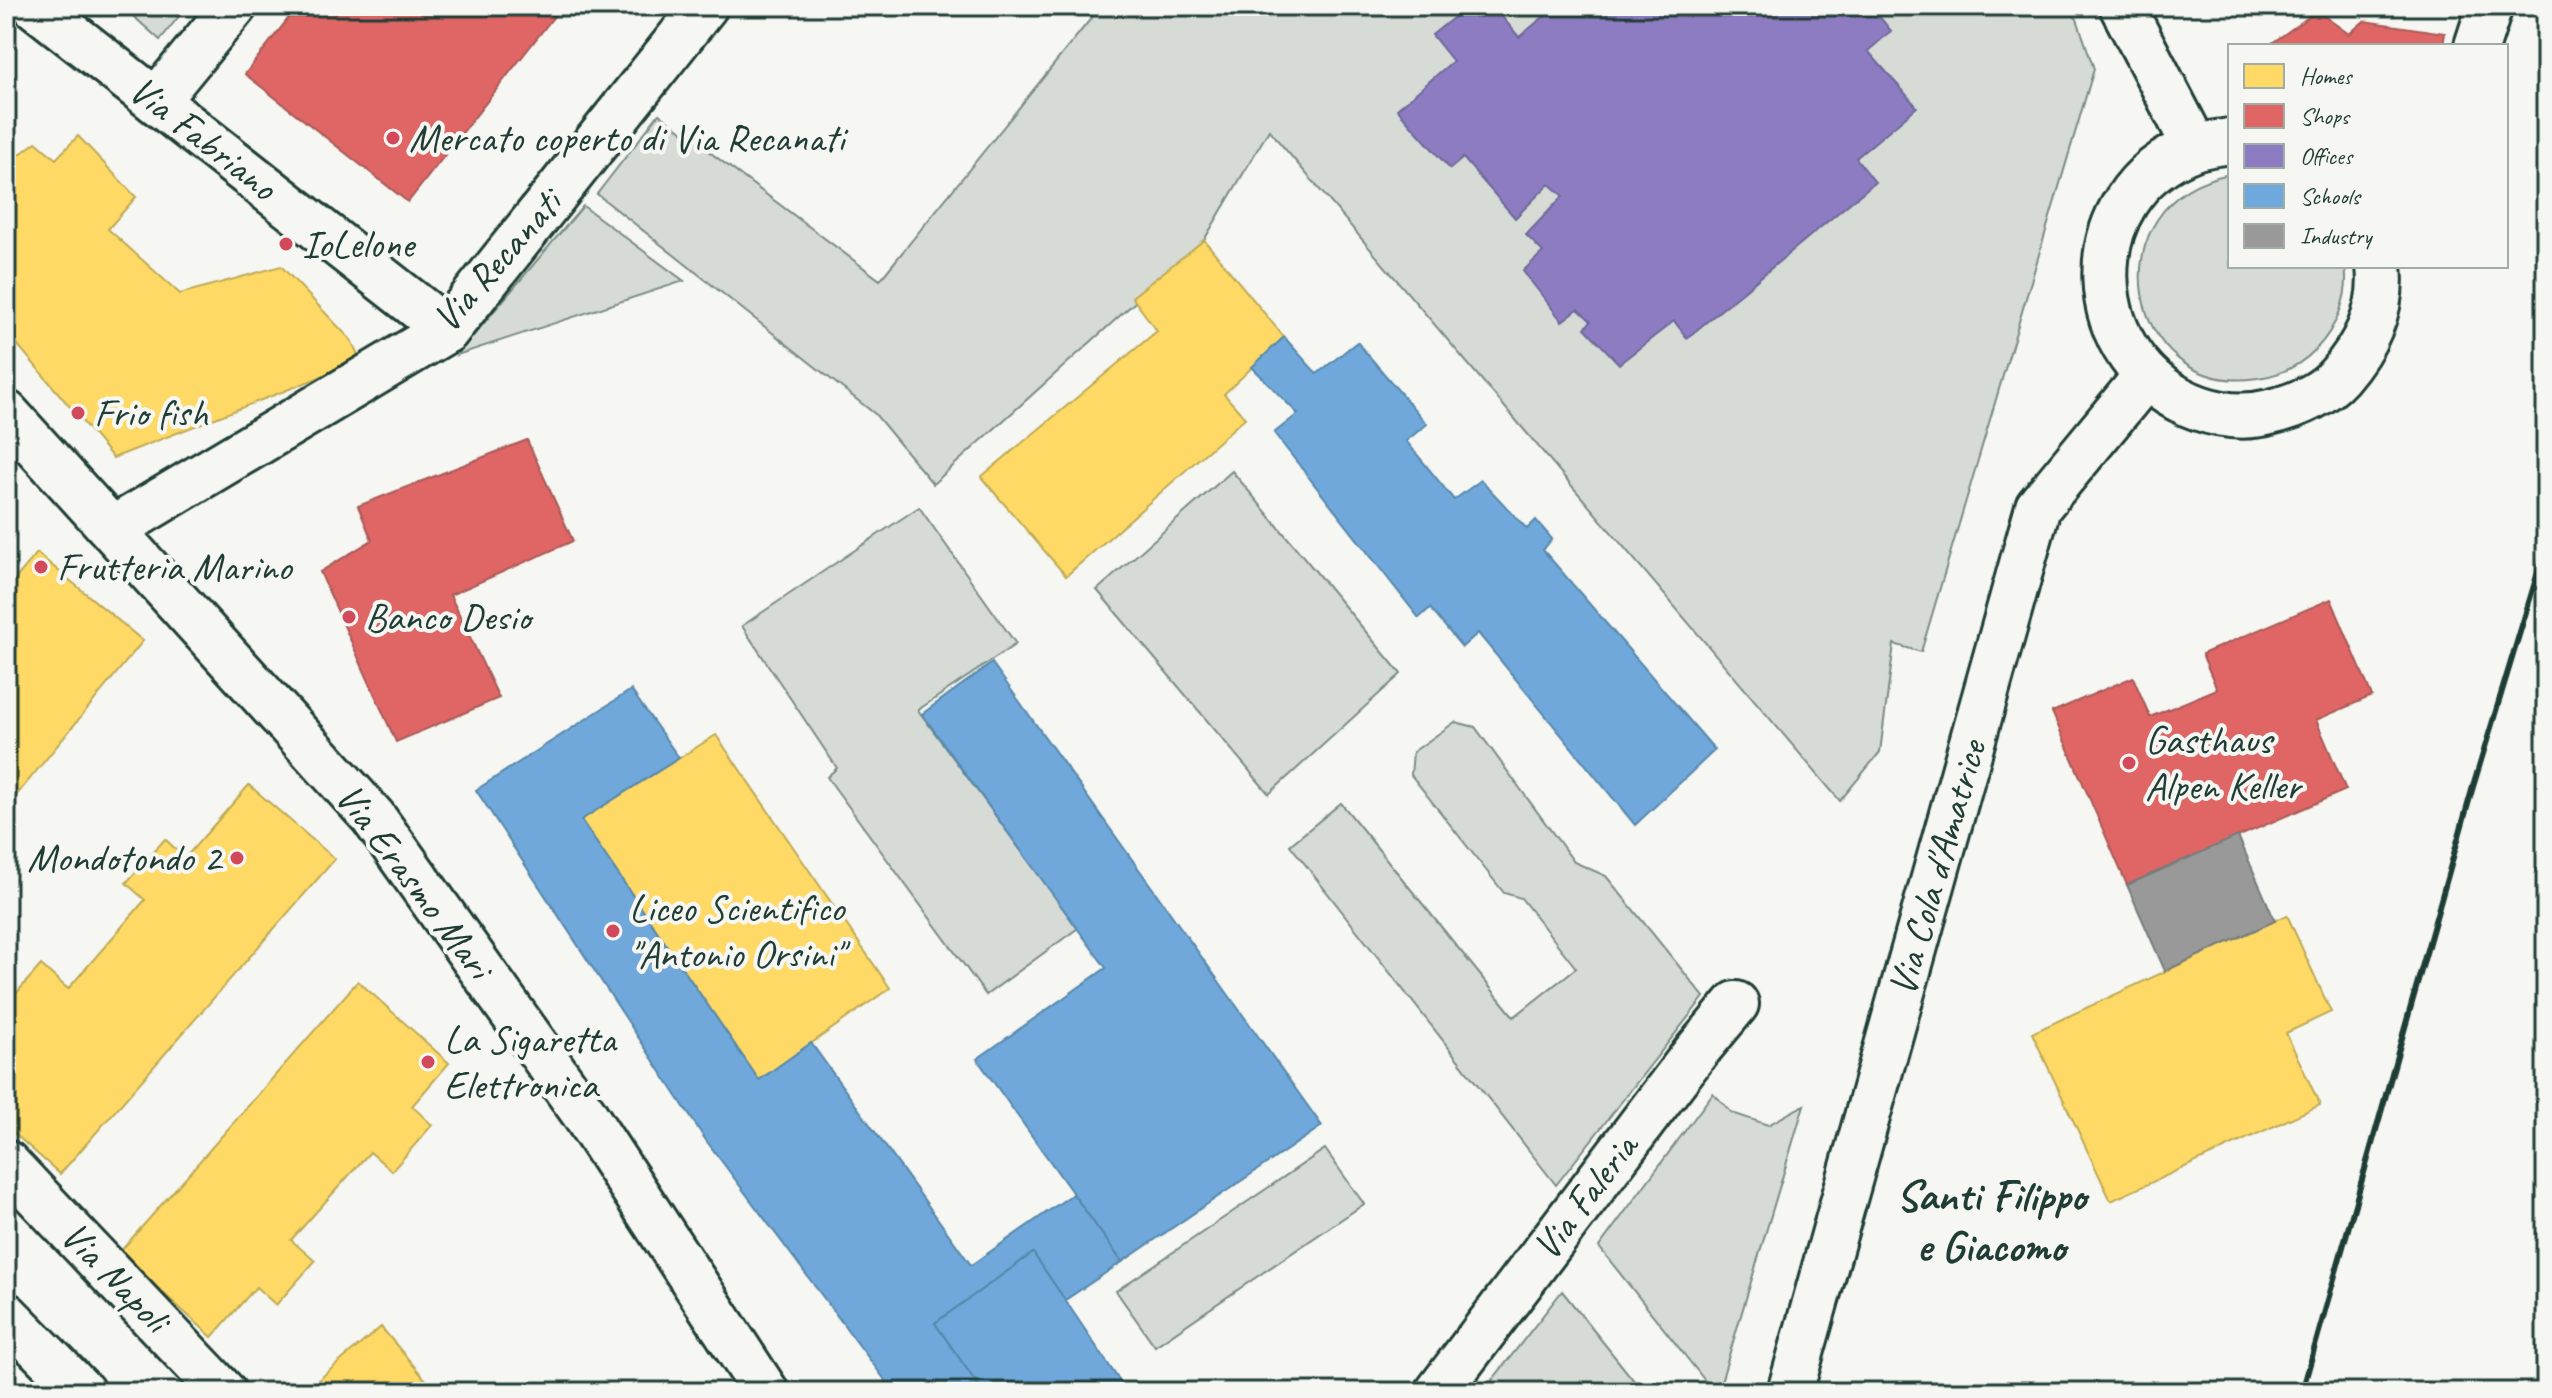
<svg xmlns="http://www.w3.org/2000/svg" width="2552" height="1398" font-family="Caveat,sans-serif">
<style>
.green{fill:#d6dbd6;stroke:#7a8c85;stroke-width:2}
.homes{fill:#ffd966;stroke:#bcaa57;stroke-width:2}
.shops{fill:#e06666;stroke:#a65a57;stroke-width:2}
.offices{fill:#8e7cc3;stroke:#6d6998;stroke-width:2}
.schools{fill:#6fa8dc;stroke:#5788aa;stroke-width:2}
.industry{fill:#999;stroke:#747d7b;stroke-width:2}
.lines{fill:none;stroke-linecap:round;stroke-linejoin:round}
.street-casing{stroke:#1f3d34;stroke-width:50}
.secondary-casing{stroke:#1f3d34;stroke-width:50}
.street{stroke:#f6f6f2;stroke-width:44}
.secondary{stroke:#f6f6f2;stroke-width:44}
.rail{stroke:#1f3d34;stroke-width:6}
.poi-dot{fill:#d1495b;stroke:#f6f6f2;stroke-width:3}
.labels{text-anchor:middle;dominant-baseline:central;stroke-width:8;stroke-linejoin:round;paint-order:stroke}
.street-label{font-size:40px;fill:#1f3d34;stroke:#f6f6f2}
.poi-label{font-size:40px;fill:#1f3d34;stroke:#f6f6f2;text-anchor:start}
.quarter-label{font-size:44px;font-weight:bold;fill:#1f3d34;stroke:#f6f6f2}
</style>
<rect width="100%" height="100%" fill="#f6f6f2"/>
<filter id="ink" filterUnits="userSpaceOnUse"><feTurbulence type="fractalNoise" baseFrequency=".0125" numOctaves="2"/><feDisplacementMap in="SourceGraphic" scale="16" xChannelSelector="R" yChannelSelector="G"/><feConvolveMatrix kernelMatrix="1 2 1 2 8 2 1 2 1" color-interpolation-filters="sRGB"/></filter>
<g filter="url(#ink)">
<g class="green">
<path d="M 122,6 L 187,6 L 160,40 Z"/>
<path d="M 1101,6 L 2064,6 L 2077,19 L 2094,69 L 1921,652 L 1894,644 L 1880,752 L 1840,801 L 1269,130 L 1204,240 L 933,484 L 875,414 L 597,194 L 659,114 L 880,280 Z"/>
<path d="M 2230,174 L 2230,266 L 2345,266 C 2350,296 2336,328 2316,349 C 2300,366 2281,375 2258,378 C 2125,399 2091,200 2230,174 Z"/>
<path d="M 583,206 L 684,281 L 457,355 Z"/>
<path d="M 1232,471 L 1401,674 L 1269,794 L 1097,590 Z"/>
<path d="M 919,507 L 1016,644 L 918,710 L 1078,928 L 986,995 L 827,777 L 837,768 L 742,626 Z"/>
<path d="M 1455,722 L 1475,727 L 1574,862 L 1606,876 L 1704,997 L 1556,1185 L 1290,845 L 1341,803 L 1514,1017 L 1576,968 L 1521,898 L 1504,893 L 1411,775 L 1413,752 Z"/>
<path d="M 1713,1093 L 1732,1113 L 1768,1125 L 1804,1105 L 1718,1392 L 1714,1392 L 1599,1247 Z"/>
<path d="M 1325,1149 L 1364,1204 L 1155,1346 L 1116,1291 Z"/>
<path d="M 1562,1291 L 1643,1392 L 1483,1392 Z"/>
</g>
<g class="homes">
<path d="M 78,136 L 136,197 L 108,229 L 180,294 L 281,266 L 351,340 L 361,361 L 113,458 L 6,331 L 6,165 L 36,142 L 56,159 Z"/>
<path d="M 1204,240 L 1284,337 L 1224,394 L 1245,418 L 1066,576 L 981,477 L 1157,331 L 1132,297 Z"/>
<path d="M 37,553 L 143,641 L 6,808 L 6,590 Z"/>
<path d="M 716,735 L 890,988 L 759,1080 L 581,820 Z"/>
<path d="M 249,785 L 335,859 L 60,1174 L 6,1126 L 6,1047 L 14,1037 L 6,1030 L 6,1005 L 41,965 L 68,989 L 145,900 L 126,883 L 165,839 L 185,858 Z"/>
<path d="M 2287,915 L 2331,1012 L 2286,1033 L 2320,1105 L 2111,1201 L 2032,1033 Z"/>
<path d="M 358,981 L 449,1063 L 412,1106 L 432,1125 L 392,1171 L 370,1152 L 291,1240 L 315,1261 L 276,1305 L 256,1287 L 212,1337 L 119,1253 Z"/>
<path d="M 381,1327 L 436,1392 L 304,1392 Z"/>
</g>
<g class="shops">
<path d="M 298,6 L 562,6 L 408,202 L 245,74 Z"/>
<path d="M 2317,11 L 2349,34 L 2364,21 L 2445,33 L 2443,46 L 2268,46 Z"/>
<path d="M 527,440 L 573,541 L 450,595 L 499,698 L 396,742 L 320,572 L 372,540 L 358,506 Z"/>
<path d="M 2331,599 L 2372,696 L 2316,720 L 2346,790 L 2127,885 L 2052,712 L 2133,677 L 2150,717 L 2217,689 L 2202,654 Z"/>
</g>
<path class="offices" d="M 1468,6 L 1493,6 L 1519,37 L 1553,9 L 1551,6 L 1871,6 L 1891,31 L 1868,51 L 1917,107 L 1856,158 L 1875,182 L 1687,338 L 1674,321 L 1619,364 L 1585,328 L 1591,321 L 1578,309 L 1562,321 L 1523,271 L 1543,252 L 1526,235 L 1563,196 L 1549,184 L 1515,218 L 1463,158 L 1450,169 L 1397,109 L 1453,61 L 1432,35 Z"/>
<g class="schools">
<path d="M 1284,337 L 1317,374 L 1357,342 L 1427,424 L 1406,441 L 1454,500 L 1481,480 L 1527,529 L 1536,520 L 1552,539 L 1543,550 L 1715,750 L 1635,825 L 1478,633 L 1462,647 L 1430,608 L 1419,618 L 1274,433 L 1298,414 L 1252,367 Z"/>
<path d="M 992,663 L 1322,1126 L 1122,1262 L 977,1059 L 1106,968 L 922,714 Z"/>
<path d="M 631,690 L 679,758 L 581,820 L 759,1080 L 811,1043 L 971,1265 L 1073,1194 L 1122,1262 L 1065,1300 L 1033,1253 L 935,1323 L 983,1392 L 894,1392 L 705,1139 L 476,790 Z"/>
<path d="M 1033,1253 L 1065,1300 L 1127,1392 L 983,1392 L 935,1323 Z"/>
</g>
<path class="industry" d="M 2238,836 L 2275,921 L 2165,971 L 2127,885 Z"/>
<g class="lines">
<defs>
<g id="street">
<path d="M 35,6 L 447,330"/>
<path d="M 2122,6 L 2195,147"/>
<path d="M 2477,46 L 2490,6"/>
<path d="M 156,101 L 234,6"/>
<path d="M 2230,141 C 2219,143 2205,144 2194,148 C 2071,193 2079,365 2199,408 C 2222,416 2247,418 2270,412 C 2296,406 2321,396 2339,376 C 2366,345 2384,308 2379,266"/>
<path d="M 113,529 L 447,330 L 705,6"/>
<path d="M 1438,1392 L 1695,1053 L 1736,1004"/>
<path d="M 1790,1392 L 2038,507 L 2146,376"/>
</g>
<g id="secondary">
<path d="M 6,413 L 373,817 L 583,1112 L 766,1392"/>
<path d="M 6,1163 L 223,1392"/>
<path d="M 6,1315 L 82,1392"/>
</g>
</defs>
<use href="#street" class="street-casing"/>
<use href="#secondary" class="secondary-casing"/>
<use href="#street" class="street"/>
<use href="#secondary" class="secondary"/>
<path class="rail" d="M 2302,1392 L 2472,790 L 2546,546"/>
</g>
</g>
<g class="poi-dot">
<circle cx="393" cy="138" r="8"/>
<circle cx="286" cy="244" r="8"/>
<circle cx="78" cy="413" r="8"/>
<circle cx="41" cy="567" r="8"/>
<circle cx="349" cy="617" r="8"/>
<circle cx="2129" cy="763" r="8"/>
<circle cx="237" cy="858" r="8"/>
<circle cx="613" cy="931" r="8"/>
<circle cx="428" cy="1062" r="8"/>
</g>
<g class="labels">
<g class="street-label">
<text transform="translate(203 138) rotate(38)">Via Fabriano</text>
<text transform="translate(497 261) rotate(-49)">Via Recanati</text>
<text transform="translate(1937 868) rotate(-74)">Via Cola d'Amatrice</text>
<text transform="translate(414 881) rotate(53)">Via Erasmo Mari</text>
<text transform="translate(1585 1197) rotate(-53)">Via Faleria</text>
<text transform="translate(115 1277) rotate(46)">Via Napoli</text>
</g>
<g class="poi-label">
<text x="409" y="138">Mercato coperto di Via Recanati</text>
<text x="302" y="244">IoLelone</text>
<text x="94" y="413">Frio fish</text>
<text x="57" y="567">Frutteria Marino</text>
<text x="365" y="617">Banco Desio</text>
<text x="2145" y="740">Gasthaus<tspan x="2145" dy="46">Alpen Keller</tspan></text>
<text x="221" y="858" text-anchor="end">Mondotondo 2</text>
<text x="629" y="908">Liceo Scientifico<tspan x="629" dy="46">"Antonio Orsini"</tspan></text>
<text x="444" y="1039">La Sigaretta<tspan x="444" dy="46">Elettronica</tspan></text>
</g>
<g class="quarter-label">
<text x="1991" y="1195">Santi Filippo<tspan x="1991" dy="51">e Giacomo</tspan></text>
</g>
</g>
<rect width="2552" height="1398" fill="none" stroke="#f6f6f2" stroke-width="32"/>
<rect x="16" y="16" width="2520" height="1366" fill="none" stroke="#1f3d34" stroke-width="3" filter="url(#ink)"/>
<rect x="2228" y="44" width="280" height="224" fill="#f6f6f2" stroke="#a0aca6" stroke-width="2"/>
<rect x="2244" y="64" width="40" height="24" fill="#ffd966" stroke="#a0aca6" stroke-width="2"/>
<text x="2300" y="84" font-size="24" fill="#1f3d34">Homes</text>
<rect x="2244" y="104" width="40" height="24" fill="#e06666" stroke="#a0aca6" stroke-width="2"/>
<text x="2300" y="124" font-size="24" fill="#1f3d34">Shops</text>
<rect x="2244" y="144" width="40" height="24" fill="#8e7cc3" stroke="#a0aca6" stroke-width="2"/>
<text x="2300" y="164" font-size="24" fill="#1f3d34">Offices</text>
<rect x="2244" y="184" width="40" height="24" fill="#6fa8dc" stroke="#a0aca6" stroke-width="2"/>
<text x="2300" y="204" font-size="24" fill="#1f3d34">Schools</text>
<rect x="2244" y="224" width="40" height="24" fill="#999999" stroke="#a0aca6" stroke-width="2"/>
<text x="2300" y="244" font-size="24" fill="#1f3d34">Industry</text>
</svg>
